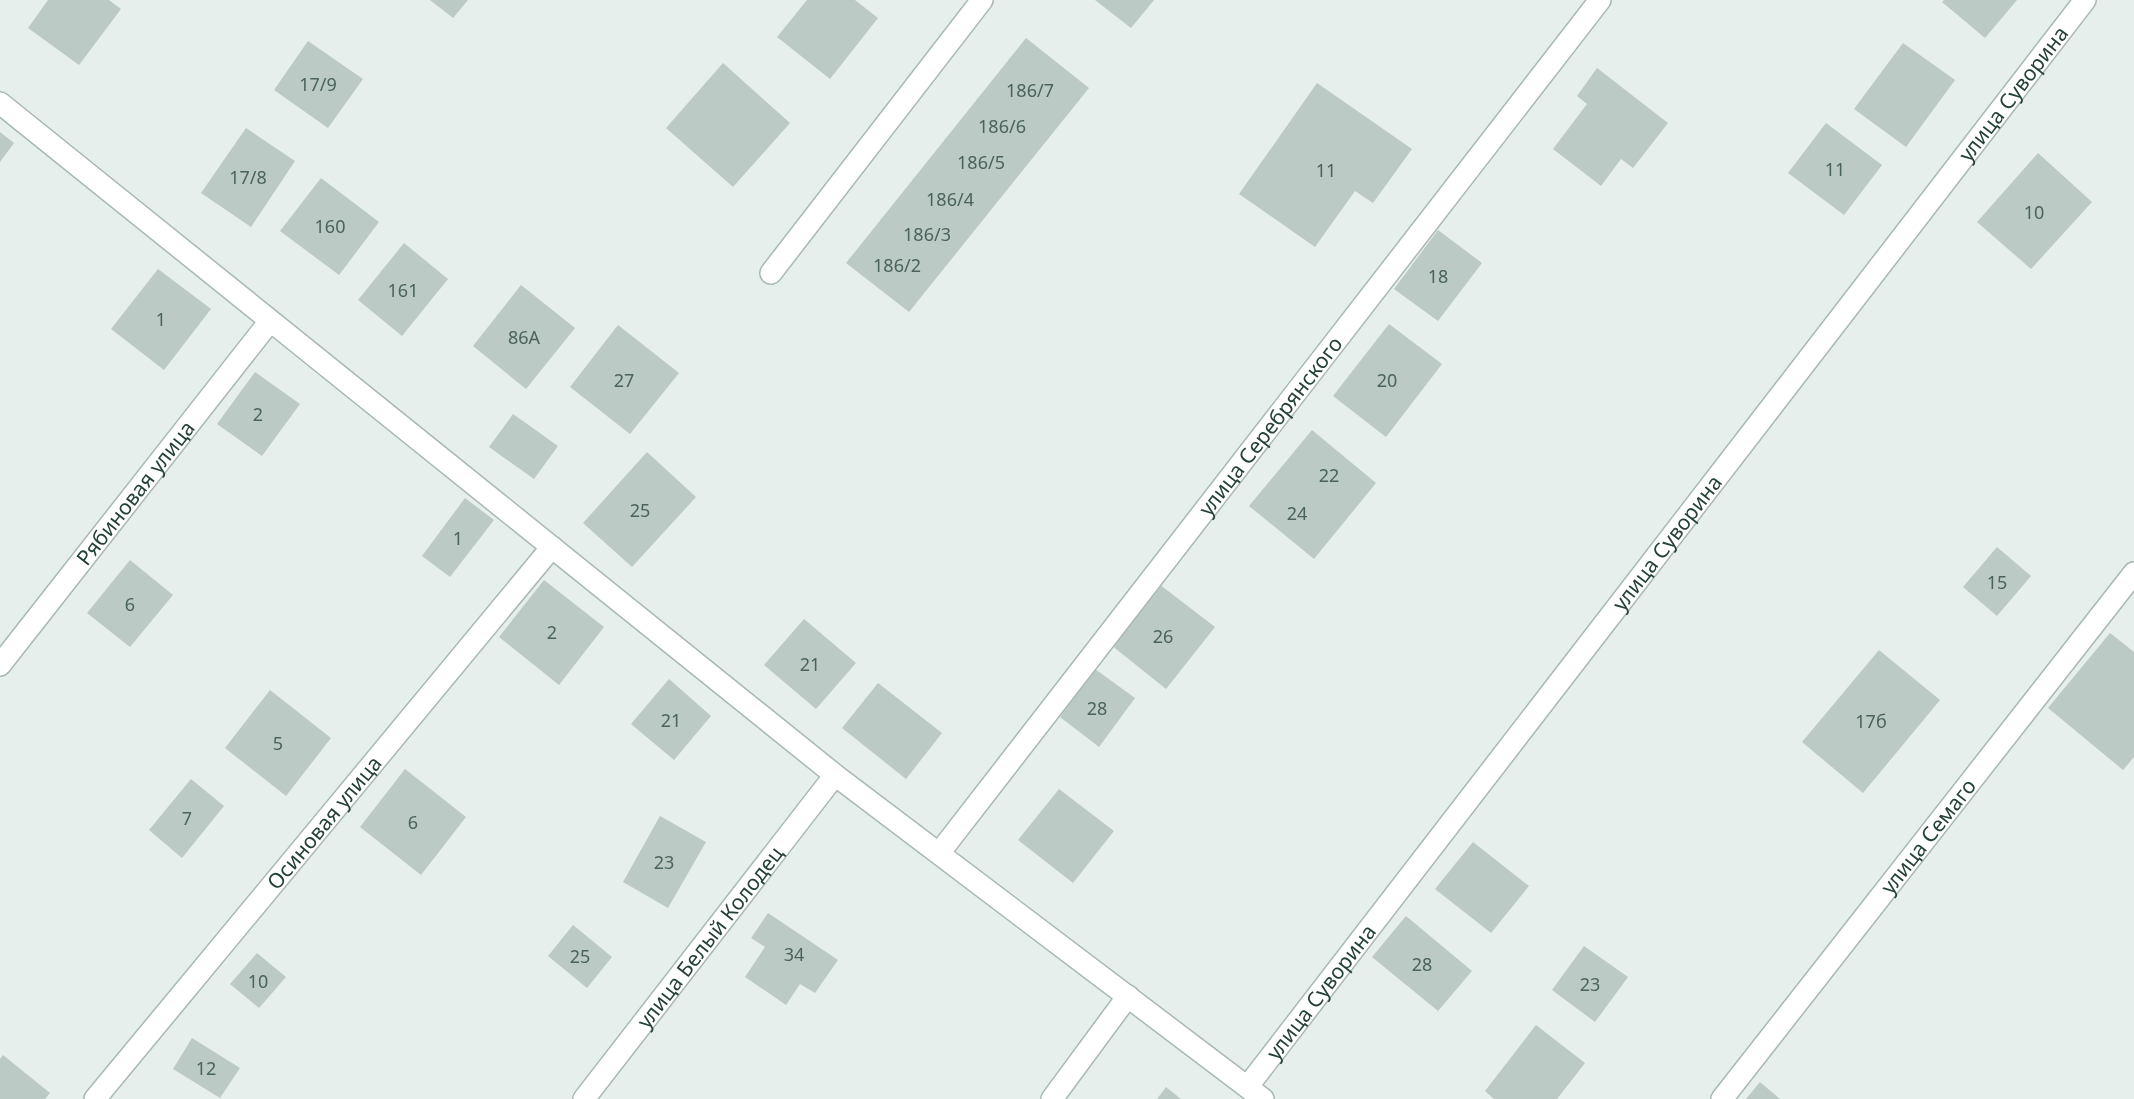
<svg xmlns="http://www.w3.org/2000/svg" width="2134" height="1099" font-family="'Noto Sans',sans-serif">
<style>
.building{fill:#bbcac4}
.lines{fill:none;stroke-linecap:round;stroke-linejoin:round}
.minor-casing{stroke:#a8b8b2;stroke-width:24}
.minor{stroke:#fff;stroke-width:21}
.labels{text-anchor:middle;dominant-baseline:central;stroke-width:7;stroke-linejoin:round;paint-order:stroke}
.number-label{font-size:18px;fill:#4a645c}
.street-label{font-size:21px;fill:#24423a;stroke:#f7fbf9}
</style>
<rect width="100%" height="100%" fill="#e6efeb"/>
<g class="building">
<path d="M 48,0 L 109,0 L 121,9 L 79,65 L 28,28 Z"/>
<path d="M 430,0 L 468,0 L 453,18 Z"/>
<path d="M 807,0 L 855,0 L 878,18 L 830,79 L 777,37 Z"/>
<path d="M 1095,0 L 1154,0 L 1131,28 Z"/>
<path d="M 1944,0 L 2017,0 L 1985,38 L 1942,2 Z"/>
<path d="M 1026,38 L 1089,88 L 909,312 L 846,263 Z"/>
<path d="M 308,41 L 363,79 L 328,128 L 274,90 Z"/>
<path d="M 1903,43 L 1955,80 L 1906,147 L 1854,109 Z"/>
<path d="M 723,63 L 790,123 L 733,187 L 666,128 Z"/>
<path d="M 1597,68 L 1668,123 L 1633,168 L 1621,159 L 1601,186 L 1553,149 L 1587,104 L 1577,96 Z"/>
<path d="M 1317,83 L 1412,149 L 1373,203 L 1355,191 L 1315,247 L 1239,194 Z"/>
<path d="M 1826,123 L 1882,165 L 1844,215 L 1788,173 Z"/>
<path d="M 246,128 L 295,161 L 251,227 L 201,193 Z"/>
<path d="M 0,132 L 14,143 L 0,162 Z"/>
<path d="M 2038,153 L 2092,202 L 2031,269 L 1977,222 Z"/>
<path d="M 321,178 L 379,222 L 339,275 L 280,231 Z"/>
<path d="M 1438,230 L 1482,263 L 1438,321 L 1394,289 Z"/>
<path d="M 404,243 L 448,279 L 402,336 L 358,300 Z"/>
<path d="M 158,269 L 211,309 L 164,370 L 111,329 Z"/>
<path d="M 521,285 L 575,328 L 526,389 L 473,346 Z"/>
<path d="M 1389,324 L 1442,364 L 1386,437 L 1333,396 Z"/>
<path d="M 618,325 L 679,373 L 630,434 L 570,387 Z"/>
<path d="M 255,372 L 300,404 L 262,456 L 217,424 Z"/>
<path d="M 513,414 L 558,446 L 534,479 L 489,447 Z"/>
<path d="M 1312,430 L 1376,483 L 1314,559 L 1249,506 Z"/>
<path d="M 647,452 L 696,497 L 632,567 L 583,523 Z"/>
<path d="M 465,498 L 494,520 L 450,577 L 422,556 Z"/>
<path d="M 1997,547 L 2031,576 L 1997,616 L 1963,587 Z"/>
<path d="M 130,560 L 173,595 L 130,647 L 87,613 Z"/>
<path d="M 544,580 L 604,627 L 559,685 L 499,637 Z"/>
<path d="M 1159,584 L 1215,627 L 1166,689 L 1111,645 Z"/>
<path d="M 804,619 L 856,663 L 816,709 L 764,665 Z"/>
<path d="M 2110,633 L 2134,652 L 2134,757 L 2123,770 L 2048,708 Z"/>
<path d="M 1879,650 L 1940,700 L 1863,793 L 1802,742 Z"/>
<path d="M 1095,669 L 1135,698 L 1099,747 L 1060,717 Z"/>
<path d="M 669,679 L 711,716 L 674,760 L 631,724 Z"/>
<path d="M 878,683 L 942,733 L 906,779 L 842,728 Z"/>
<path d="M 270,690 L 331,738 L 286,796 L 225,748 Z"/>
<path d="M 405,769 L 466,817 L 421,875 L 360,827 Z"/>
<path d="M 191,779 L 224,806 L 182,858 L 149,830 Z"/>
<path d="M 1059,789 L 1114,831 L 1073,883 L 1018,840 Z"/>
<path d="M 660,816 L 706,842 L 668,908 L 623,882 Z"/>
<path d="M 1473,842 L 1529,886 L 1491,933 L 1435,889 Z"/>
<path d="M 768,913 L 838,960 L 815,993 L 800,984 L 786,1005 L 745,977 L 765,947 L 751,938 Z"/>
<path d="M 1406,916 L 1472,971 L 1438,1011 L 1372,957 Z"/>
<path d="M 573,925 L 612,957 L 587,988 L 548,956 Z"/>
<path d="M 1584,946 L 1628,977 L 1595,1022 L 1552,990 Z"/>
<path d="M 257,953 L 286,977 L 259,1008 L 230,984 Z"/>
<path d="M 1536,1025 L 1585,1063 L 1557,1099 L 1494,1099 L 1485,1091 Z"/>
<path d="M 192,1038 L 240,1068 L 220,1098 L 173,1069 Z"/>
<path d="M 3,1055 L 50,1093 L 45,1099 L 0,1099 L 0,1059 Z"/>
<path d="M 1760,1082 L 1780,1099 L 1746,1099 Z"/>
<path d="M 1166,1087 L 1181,1099 L 1157,1099 Z"/>
</g>
<g class="lines">
<defs>
<g id="minor">
<path d="M 0,103 L 835,775 L 1263,1099"/>
<path d="M 771,273 L 982,0"/>
<path id="s1" d="M 0,665 L 270,321"/>
<path id="s2" d="M 940,852 L 1600,0"/>
<path id="s3" d="M 1248,1086 L 2085,0"/>
<path id="s4" d="M 95,1099 L 552,547"/>
<path id="s5" d="M 584,1099 L 835,775"/>
<path d="M 1052,1099 L 1128,996"/>
<path id="s6" d="M 1722,1099 L 2134,573"/>
</g>
</defs>
<use href="#minor" class="minor-casing"/>
<use href="#minor" class="minor"/>
</g>
<g class="labels">
<g class="number-label">
<text x="318" y="84">17/9</text>
<text x="1030" y="90">186/7</text>
<text x="1002" y="126">186/6</text>
<text x="981" y="162">186/5</text>
<text x="1835" y="169">11</text>
<text x="1326" y="170">11</text>
<text x="248" y="177">17/8</text>
<text x="950" y="199">186/4</text>
<text x="2034" y="212">10</text>
<text x="330" y="226">160</text>
<text x="927" y="234">186/3</text>
<text x="897" y="265">186/2</text>
<text x="1438" y="276">18</text>
<text x="403" y="290">161</text>
<text x="161" y="319">1</text>
<text x="524" y="337">86А</text>
<text x="624" y="380">27</text>
<text x="1387" y="380">20</text>
<text x="258" y="414">2</text>
<text x="1329" y="475">22</text>
<text x="640" y="510">25</text>
<text x="1297" y="513">24</text>
<text x="458" y="538">1</text>
<text x="1997" y="582">15</text>
<text x="130" y="604">6</text>
<text x="552" y="632">2</text>
<text x="1163" y="636">26</text>
<text x="810" y="664">21</text>
<text x="1097" y="708">28</text>
<text x="671" y="720">21</text>
<text x="1871" y="721">17б</text>
<text x="278" y="743">5</text>
<text x="187" y="818">7</text>
<text x="413" y="822">6</text>
<text x="664" y="862">23</text>
<text x="794" y="954">34</text>
<text x="580" y="956">25</text>
<text x="1422" y="964">28</text>
<text x="258" y="981">10</text>
<text x="1590" y="984">23</text>
<text x="206" y="1068">12</text>
</g>
<g class="street-label">
<text stroke="none"><textPath href="#s3" startOffset="1253">улица Суворина</textPath></text>
<text stroke="none"><textPath href="#s2" startOffset="539">улица Серебрянского</textPath></text>
<text stroke="none"><textPath href="#s1" startOffset="219">Рябиновая улица</textPath></text>
<text stroke="none"><textPath href="#s3" startOffset="686">улица Суворина</textPath></text>
<text stroke="none"><textPath href="#s4" startOffset="359">Осиновая улица</textPath></text>
<text stroke="none"><textPath href="#s6" startOffset="334">улица Семаго</textPath></text>
<text stroke="none"><textPath href="#s5" startOffset="205">улица Белый Колодец</textPath></text>
<text stroke="none"><textPath href="#s3" startOffset="119">улица Суворина</textPath></text>
</g>
</g>
</svg>
